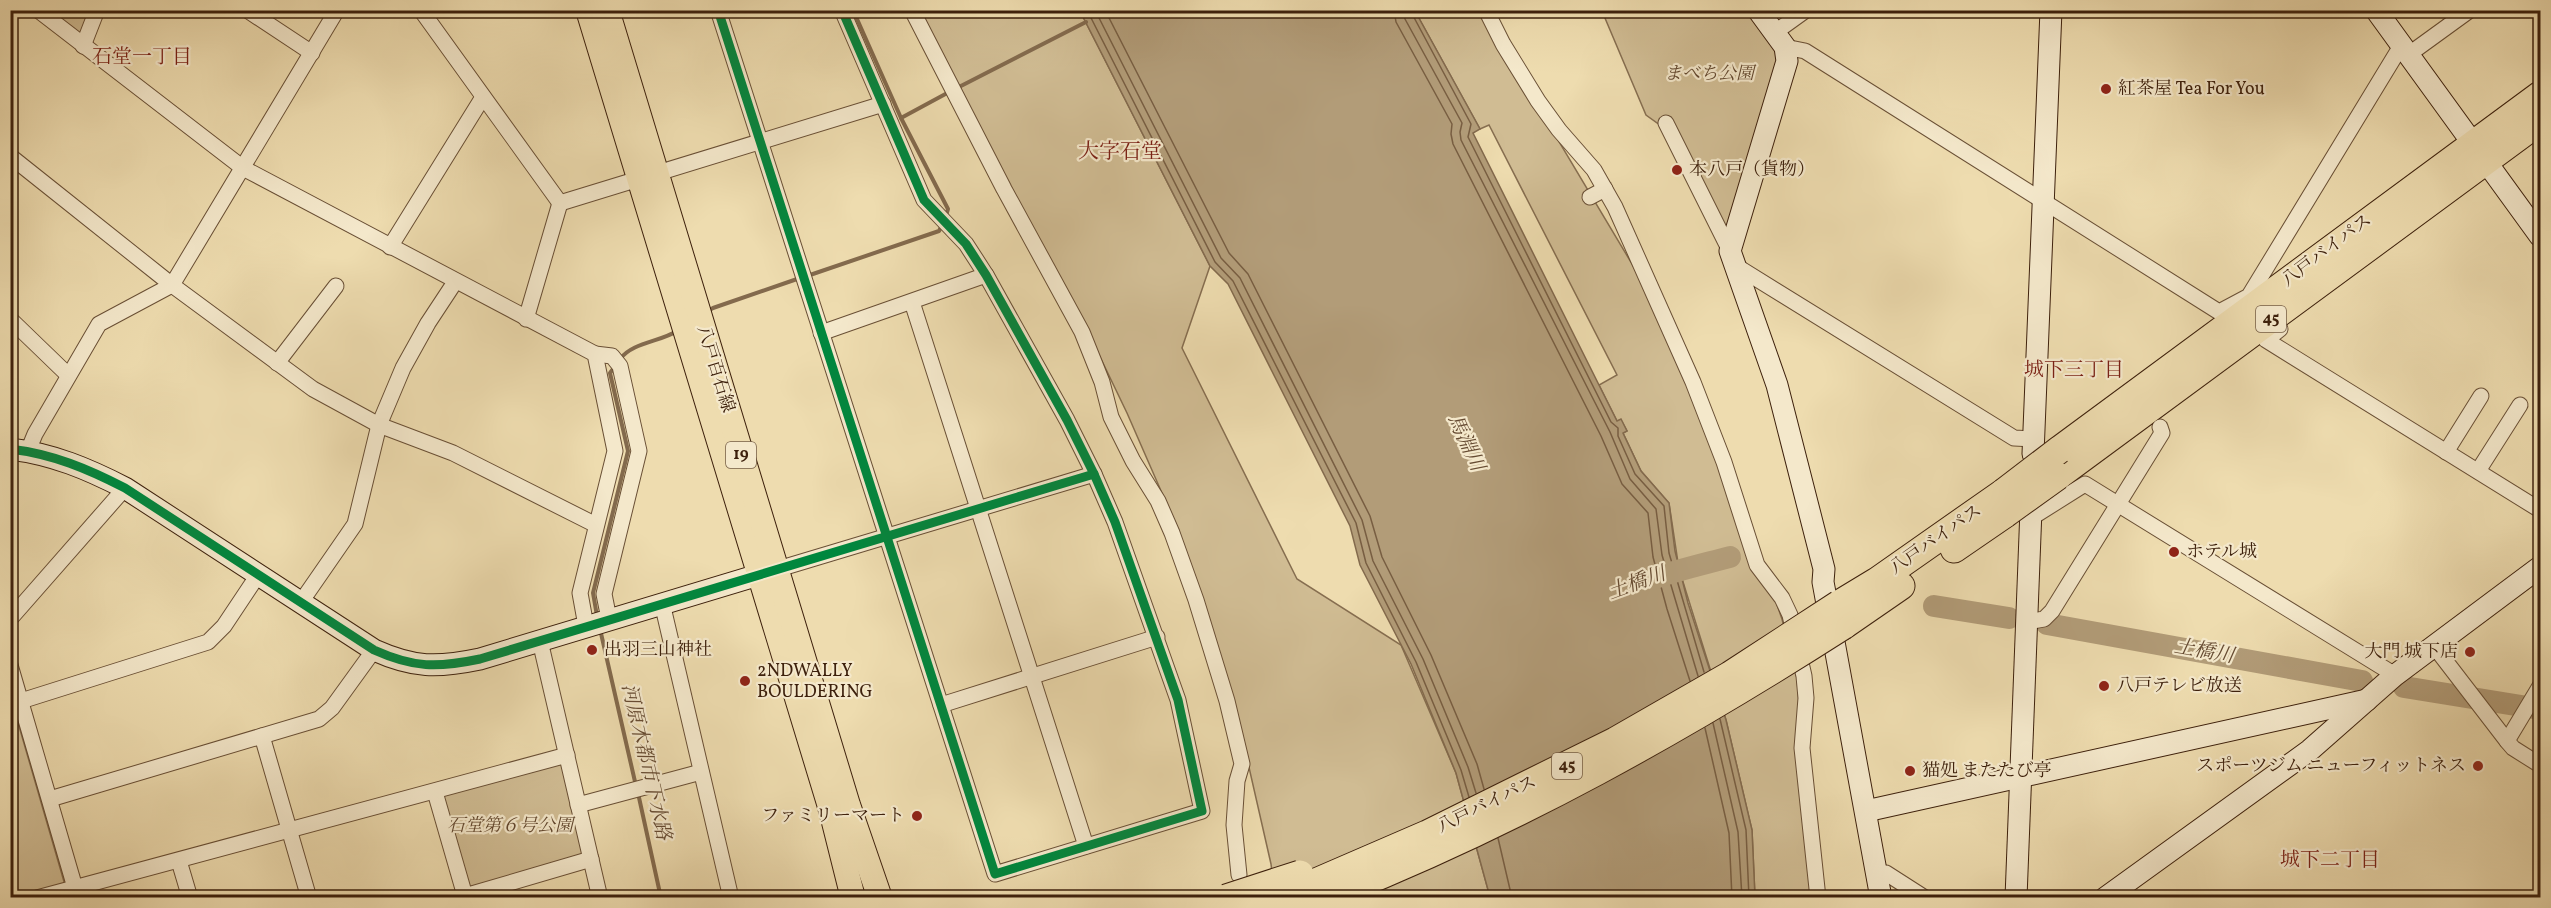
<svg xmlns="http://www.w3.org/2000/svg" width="2551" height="908" font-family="Vollkorn,'Noto Serif JP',serif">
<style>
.green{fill:#d0bc93;stroke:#866e50;stroke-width:1.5}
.water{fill:#b29c78;stroke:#836a4d;stroke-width:1.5}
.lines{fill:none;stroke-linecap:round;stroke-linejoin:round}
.shore{stroke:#785e42;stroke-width:1.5}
.stream{stroke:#836a4d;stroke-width:4}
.river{stroke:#b29c78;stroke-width:22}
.street-casing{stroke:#694f35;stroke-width:17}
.secondary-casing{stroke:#3d200c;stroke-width:23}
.primary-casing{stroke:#3d200c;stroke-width:26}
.highway-casing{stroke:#3d200c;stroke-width:29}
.street{stroke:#f4e8cb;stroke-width:15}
.secondary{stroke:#f4e8cb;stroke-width:21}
.primary{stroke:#eedcaf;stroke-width:24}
.highway{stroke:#eedcaf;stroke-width:27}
.highway-bridge-casing{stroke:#3d200c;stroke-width:29;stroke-linecap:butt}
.highway-bridge{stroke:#eedcaf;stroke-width:27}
.cycleway-casing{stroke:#f4e8cb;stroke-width:13}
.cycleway{stroke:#00873e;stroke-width:9}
.poi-dot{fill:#8f2418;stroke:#f4e8cb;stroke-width:2}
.labels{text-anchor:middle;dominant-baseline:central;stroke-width:4.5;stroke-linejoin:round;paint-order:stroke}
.shield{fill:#f4e8cb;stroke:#745c45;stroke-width:1.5}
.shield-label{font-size:16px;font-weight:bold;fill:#3d200c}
.park-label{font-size:18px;font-style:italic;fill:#62472e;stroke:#f4e8cb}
.poi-label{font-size:18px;fill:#3d200c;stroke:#f4e8cb;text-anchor:start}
.street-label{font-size:18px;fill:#3d200c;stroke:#f4e8cb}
.neighbourhood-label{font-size:20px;fill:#7a1f14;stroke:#f4e8cb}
.water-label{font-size:20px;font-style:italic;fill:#664b32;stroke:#f4e8cb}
.quarter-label{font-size:21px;fill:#7a1f14;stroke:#f4e8cb}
</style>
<rect width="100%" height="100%" fill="#eedcaf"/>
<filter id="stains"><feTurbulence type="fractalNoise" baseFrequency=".00333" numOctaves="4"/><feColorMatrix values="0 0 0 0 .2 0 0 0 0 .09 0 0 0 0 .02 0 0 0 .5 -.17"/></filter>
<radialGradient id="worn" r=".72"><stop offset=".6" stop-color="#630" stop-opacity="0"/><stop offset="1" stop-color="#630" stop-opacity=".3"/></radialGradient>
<g class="green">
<path d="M 46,11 L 92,11 L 81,39 Z"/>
<path d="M 918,11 L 1080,11 L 1210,266 L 1182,348 L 1297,579 L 1401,645 L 1456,773 L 1490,897 L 1275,897 L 1271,864 L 1243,741 L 1165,500 L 1127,413 L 1090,336 Z"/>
<path d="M 1415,11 L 1481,11 L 1644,284 L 1720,463 L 1754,571 L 1776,602 L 1782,619 L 1797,678 L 1814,897 L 1755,897 L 1752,830 L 1726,720 L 1679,569 L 1669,503 L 1641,471 L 1623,433 L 1627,431 L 1621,420 L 1617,421 L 1599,385 L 1617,375 L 1489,125 L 1480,129 Z"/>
<path d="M 1602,11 L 1748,11 L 1776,48 L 1778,62 L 1732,226 L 1722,226 L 1664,128 L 1646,115 Z"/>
<path d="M 10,695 L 65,885 L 11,898 L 10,897 Z"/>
<path d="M 562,762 L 585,854 L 468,888 L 442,796 Z"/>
</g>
<path class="water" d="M 1080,11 L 1415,11 L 1480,129 L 1473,133 L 1617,421 L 1621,419 L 1627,431 L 1623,433 L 1641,471 L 1669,503 L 1675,551 L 1688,603 L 1726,720 L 1752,830 L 1755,897 L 1490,897 L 1456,773 L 1411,664 L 1360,565 L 1350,526 L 1228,284 L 1210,266 Z"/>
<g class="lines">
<g class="shore">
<path d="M 1087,10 L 1215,262 L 1233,281 L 1356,523 L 1366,563 L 1416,662 L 1461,770 L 1469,797"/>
<path d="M 1095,10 L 1221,258 L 1240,278 L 1362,520 L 1373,561 L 1423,659 L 1468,767 L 1476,793"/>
<path d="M 1105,10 L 1229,253 L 1248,274 L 1370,516 L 1382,557 L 1431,655 L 1477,764 L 1484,789"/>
<path d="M 1394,10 L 1396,22 L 1452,124 L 1451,134 L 1453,144 L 1601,436 L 1622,484 L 1648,513 L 1653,557 L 1667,609 L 1690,681"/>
<path d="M 1403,10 L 1405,19 L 1462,123 L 1460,132 L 1461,140 L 1610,432 L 1630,479 L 1656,509 L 1662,555 L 1698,676"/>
<path d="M 1410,10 L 1471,124 L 1468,137 L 1611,422 L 1618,428 L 1618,436 L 1635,474 L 1664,506 L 1669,553 L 1704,672"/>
<path d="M 1720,719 L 1746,830 L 1749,898"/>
<path d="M 1713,723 L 1738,832 L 1742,898"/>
<path d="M 1705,728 L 1729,833 L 1732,898"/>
<path d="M 1498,838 L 1512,898"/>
</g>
<g class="stream">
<path d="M 853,10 L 901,118 L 948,209 L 946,216"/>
<path d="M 957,88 L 1086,22"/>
<path d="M 901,118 L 951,91"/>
<path d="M 807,276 L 939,231 L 942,225"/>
<path d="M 706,312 L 713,308 L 800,278"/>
<path d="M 620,359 C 633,342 660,342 677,331"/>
<path d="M 597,616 L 593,593 L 628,451 L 610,373 L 616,365"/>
<path d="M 600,629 L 636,786"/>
<path d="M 638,793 L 661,898"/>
</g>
<g class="river">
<path d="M 1652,579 C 1677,570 1704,564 1730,557"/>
<path d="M 1934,606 L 2009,618"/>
<path d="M 2047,624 L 2362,681"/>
<path d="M 2404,687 L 2540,709"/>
</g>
<defs>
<g id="street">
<path d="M 38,10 L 243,168 L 595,354 L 615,451 L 580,593 L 586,626"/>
<path d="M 247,10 L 312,53"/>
<path d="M 421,10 L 560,203 L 883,104"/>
<path d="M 718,10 L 995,874 L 1202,811 L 1178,700 L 1115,522 L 1094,474 L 1067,420 L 986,275 L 966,244 L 924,200 L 842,10"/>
<path d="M 912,10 L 1004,189 L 1082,332 L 1102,382 L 1111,417 L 1133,461 L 1158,501 L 1172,533 L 1196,600 L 1227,701 L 1242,764 L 1237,781 L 1234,825 L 1239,875"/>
<path d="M 1486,10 L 1503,44 L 1538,101 L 1559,130 L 1594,170 L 1615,207 L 1693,382 L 1724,462 L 1757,565 L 1782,598 L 1790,615 L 1804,676 L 1806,698 L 1802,748 L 1818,898"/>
<path d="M 1774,33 L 1806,10"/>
<path d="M 83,46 L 97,10"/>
<path d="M 1785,47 L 1805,51 L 2219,312 L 2249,296 L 2401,46"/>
<path d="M 2408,55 L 2470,10"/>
<path d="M 1666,123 L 1730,251"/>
<path d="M 10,156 L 172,285 L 313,389 L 379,425 L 453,453 L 596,525"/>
<path d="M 1590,197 L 1605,189"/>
<path d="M 390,247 L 483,97"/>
<path d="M 1736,266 L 2014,438 L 2034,439"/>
<path d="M 912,302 L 1086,846"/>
<path d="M 10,319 L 68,375"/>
<path d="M 526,319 L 560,203"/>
<path d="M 2280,329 L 2266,340 L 2540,510"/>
<path d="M 821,333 L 986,275"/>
<path d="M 595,354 L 612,356 L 620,366 L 639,451 L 604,594 L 609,619"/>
<path d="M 277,363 L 336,286"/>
<path d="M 28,451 L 35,434 L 99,324 L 172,285 L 337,10"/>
<path d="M 2446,452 L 2481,396"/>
<path d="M 2478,471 L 2520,405"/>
<path d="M 2031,518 L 2085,484 L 2395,675"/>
<path d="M 775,570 L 1094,474"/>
<path d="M 301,602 L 355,524 L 379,425 L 403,368 L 428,323 L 455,282"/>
<path d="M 662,603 L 731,898"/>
<path d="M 10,619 L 125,488"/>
<path d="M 2027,622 L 2044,619 L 2052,611 L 2162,433 L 2160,427"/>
<path d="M 540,641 L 600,898"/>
<path d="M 2434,646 L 2507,741 L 2513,748 L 2540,765"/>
<path d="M 10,665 L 78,898"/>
<path d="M 21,701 L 208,642 L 224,626 L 258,575"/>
<path d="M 941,705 L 1157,637"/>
<path d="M 262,736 L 309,898"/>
<path d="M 2507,741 L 2540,686"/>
<path d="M 435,792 L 465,896"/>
<path d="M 50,799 L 319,719 L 332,708 L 374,650"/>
<path d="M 578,805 L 701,772"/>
<path d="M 179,861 L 190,898"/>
<path d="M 1878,873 L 1886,873 L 1925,898"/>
<path d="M 37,898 L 567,755"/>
<path d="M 458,898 L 591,859"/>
</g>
<g id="secondary">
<path d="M 1758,10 L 1785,47 L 1787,61 L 1730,251 L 1777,385 L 1824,569 L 1823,582 L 1881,898"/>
<path d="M 2376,10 L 2540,236"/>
<path d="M 10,449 C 53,454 88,469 125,488 L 374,650 C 414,668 437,668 480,659 L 775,570"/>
<path d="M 2033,454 L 2051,10"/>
<path d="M 1866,811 L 2367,700"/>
<path d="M 2016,898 L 2031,509"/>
<path d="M 2105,898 L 2310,750 L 2394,676 L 2540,567"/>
</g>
<g id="primary">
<path d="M 588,10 L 831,810 L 853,898"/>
<path d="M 607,10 L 848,805 L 880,898"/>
</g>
<g id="highway">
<path d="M 2059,450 L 2540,95"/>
<path d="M 2058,476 L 2540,121"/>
<path d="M 1954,549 L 2005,514"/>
<path d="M 1839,604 L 1877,581 L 2004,492"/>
<path d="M 1843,626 L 1901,586"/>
</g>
</defs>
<use href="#street" class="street-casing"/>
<use href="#secondary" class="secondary-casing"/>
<use href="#primary" class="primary-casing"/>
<use href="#highway" class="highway-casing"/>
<use href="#street" class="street"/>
<use href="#secondary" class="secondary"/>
<use href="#primary" class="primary"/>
<use href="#highway" class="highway"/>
<defs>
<g id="highway-bridge">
<path d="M 2004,492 L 2059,450"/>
<path d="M 2005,514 L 2058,476"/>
<path d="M 1338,893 C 1516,822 1682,729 1843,626"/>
<path d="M 1226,898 L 1300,874"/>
<path d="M 1279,898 L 1427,834 L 1615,741 L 1730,675 L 1839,604"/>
</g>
</defs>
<use href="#highway-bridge" class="highway-bridge-casing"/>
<use href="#highway-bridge" class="highway-bridge"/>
<defs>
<g id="cycleway">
<path d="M 718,10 L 995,874 L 1202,811 L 1178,700 L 1115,522 L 1094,474 L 1067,420 L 986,275 L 966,244 L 924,200 L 842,10"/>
<path d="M 10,449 C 53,454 88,469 125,488 L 374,650 C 414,668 437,668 480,659 L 1094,474"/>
</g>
</defs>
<use href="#cycleway" class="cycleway-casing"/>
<use href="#cycleway" class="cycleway"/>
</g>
<g class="poi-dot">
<circle cx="2106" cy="89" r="6"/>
<circle cx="1677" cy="170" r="6"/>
<circle cx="2174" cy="552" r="6"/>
<circle cx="592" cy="650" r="6"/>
<circle cx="2470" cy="652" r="6"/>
<circle cx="745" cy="681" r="6"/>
<circle cx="2104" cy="686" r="6"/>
<circle cx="2478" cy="766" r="6"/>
<circle cx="1910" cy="771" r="6"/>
<circle cx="917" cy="816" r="6"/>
</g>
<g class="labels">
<g class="shield">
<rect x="2256" y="306" width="30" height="26" rx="4.5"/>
<rect x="726" y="442" width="30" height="26" rx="4.5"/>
<rect x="1552" y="753" width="30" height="26" rx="4.5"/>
</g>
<g class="shield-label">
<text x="2271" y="319">45</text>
<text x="741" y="455">19</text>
<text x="1567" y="766">45</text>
</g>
<g class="park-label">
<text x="1709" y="74">まべち公園</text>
<text x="510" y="826">石堂第６号公園</text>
</g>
<g class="poi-label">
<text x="2118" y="89">紅茶屋 Tea For You</text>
<text x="1689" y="170">本八戸（貨物）</text>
<text x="2186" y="552">ホテル城</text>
<text x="604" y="650">出羽三山神社</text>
<text x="2458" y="652" text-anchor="end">大門 城下店</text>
<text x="757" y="671">2NDWALLY<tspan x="757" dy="21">BOULDERING</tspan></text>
<text x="2116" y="686">八戸テレビ放送</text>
<text x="2466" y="766" text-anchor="end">スポーツジム ニューフィットネス</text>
<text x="1922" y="771">猫処 またたび亭</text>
<text x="905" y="816" text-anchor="end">ファミリーマート</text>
</g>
<g class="street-label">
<text transform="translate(2327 251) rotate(-37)">八戸バイパス</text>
<text transform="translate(715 369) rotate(73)">八戸百石線</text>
<text transform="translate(1936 540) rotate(-35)">八戸バイパス</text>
<text transform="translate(1487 805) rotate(-26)">八戸バイパス</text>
</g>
<g class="neighbourhood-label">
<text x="142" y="58">石堂一丁目</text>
<text x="2074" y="371">城下三丁目</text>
<text x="2330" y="861">城下二丁目</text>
</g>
<g class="water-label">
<text transform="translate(1465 443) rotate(65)">馬淵川</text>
<text transform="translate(1637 584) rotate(-20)">土橋川</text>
<text transform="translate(2204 652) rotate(10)">土橋川</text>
<text transform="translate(645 762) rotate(77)">河原木都市下水路</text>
</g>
<g class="quarter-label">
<text x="1120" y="152">大字石堂</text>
</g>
</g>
<rect width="2551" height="908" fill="none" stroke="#eedcaf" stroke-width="36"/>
<rect x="12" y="12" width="2527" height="884" fill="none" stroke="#3d200c" stroke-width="3"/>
<rect x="18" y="18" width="2515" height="872" fill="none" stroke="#3d200c" stroke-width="1.5"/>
<rect width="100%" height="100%" filter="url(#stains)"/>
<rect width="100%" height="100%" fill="url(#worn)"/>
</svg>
